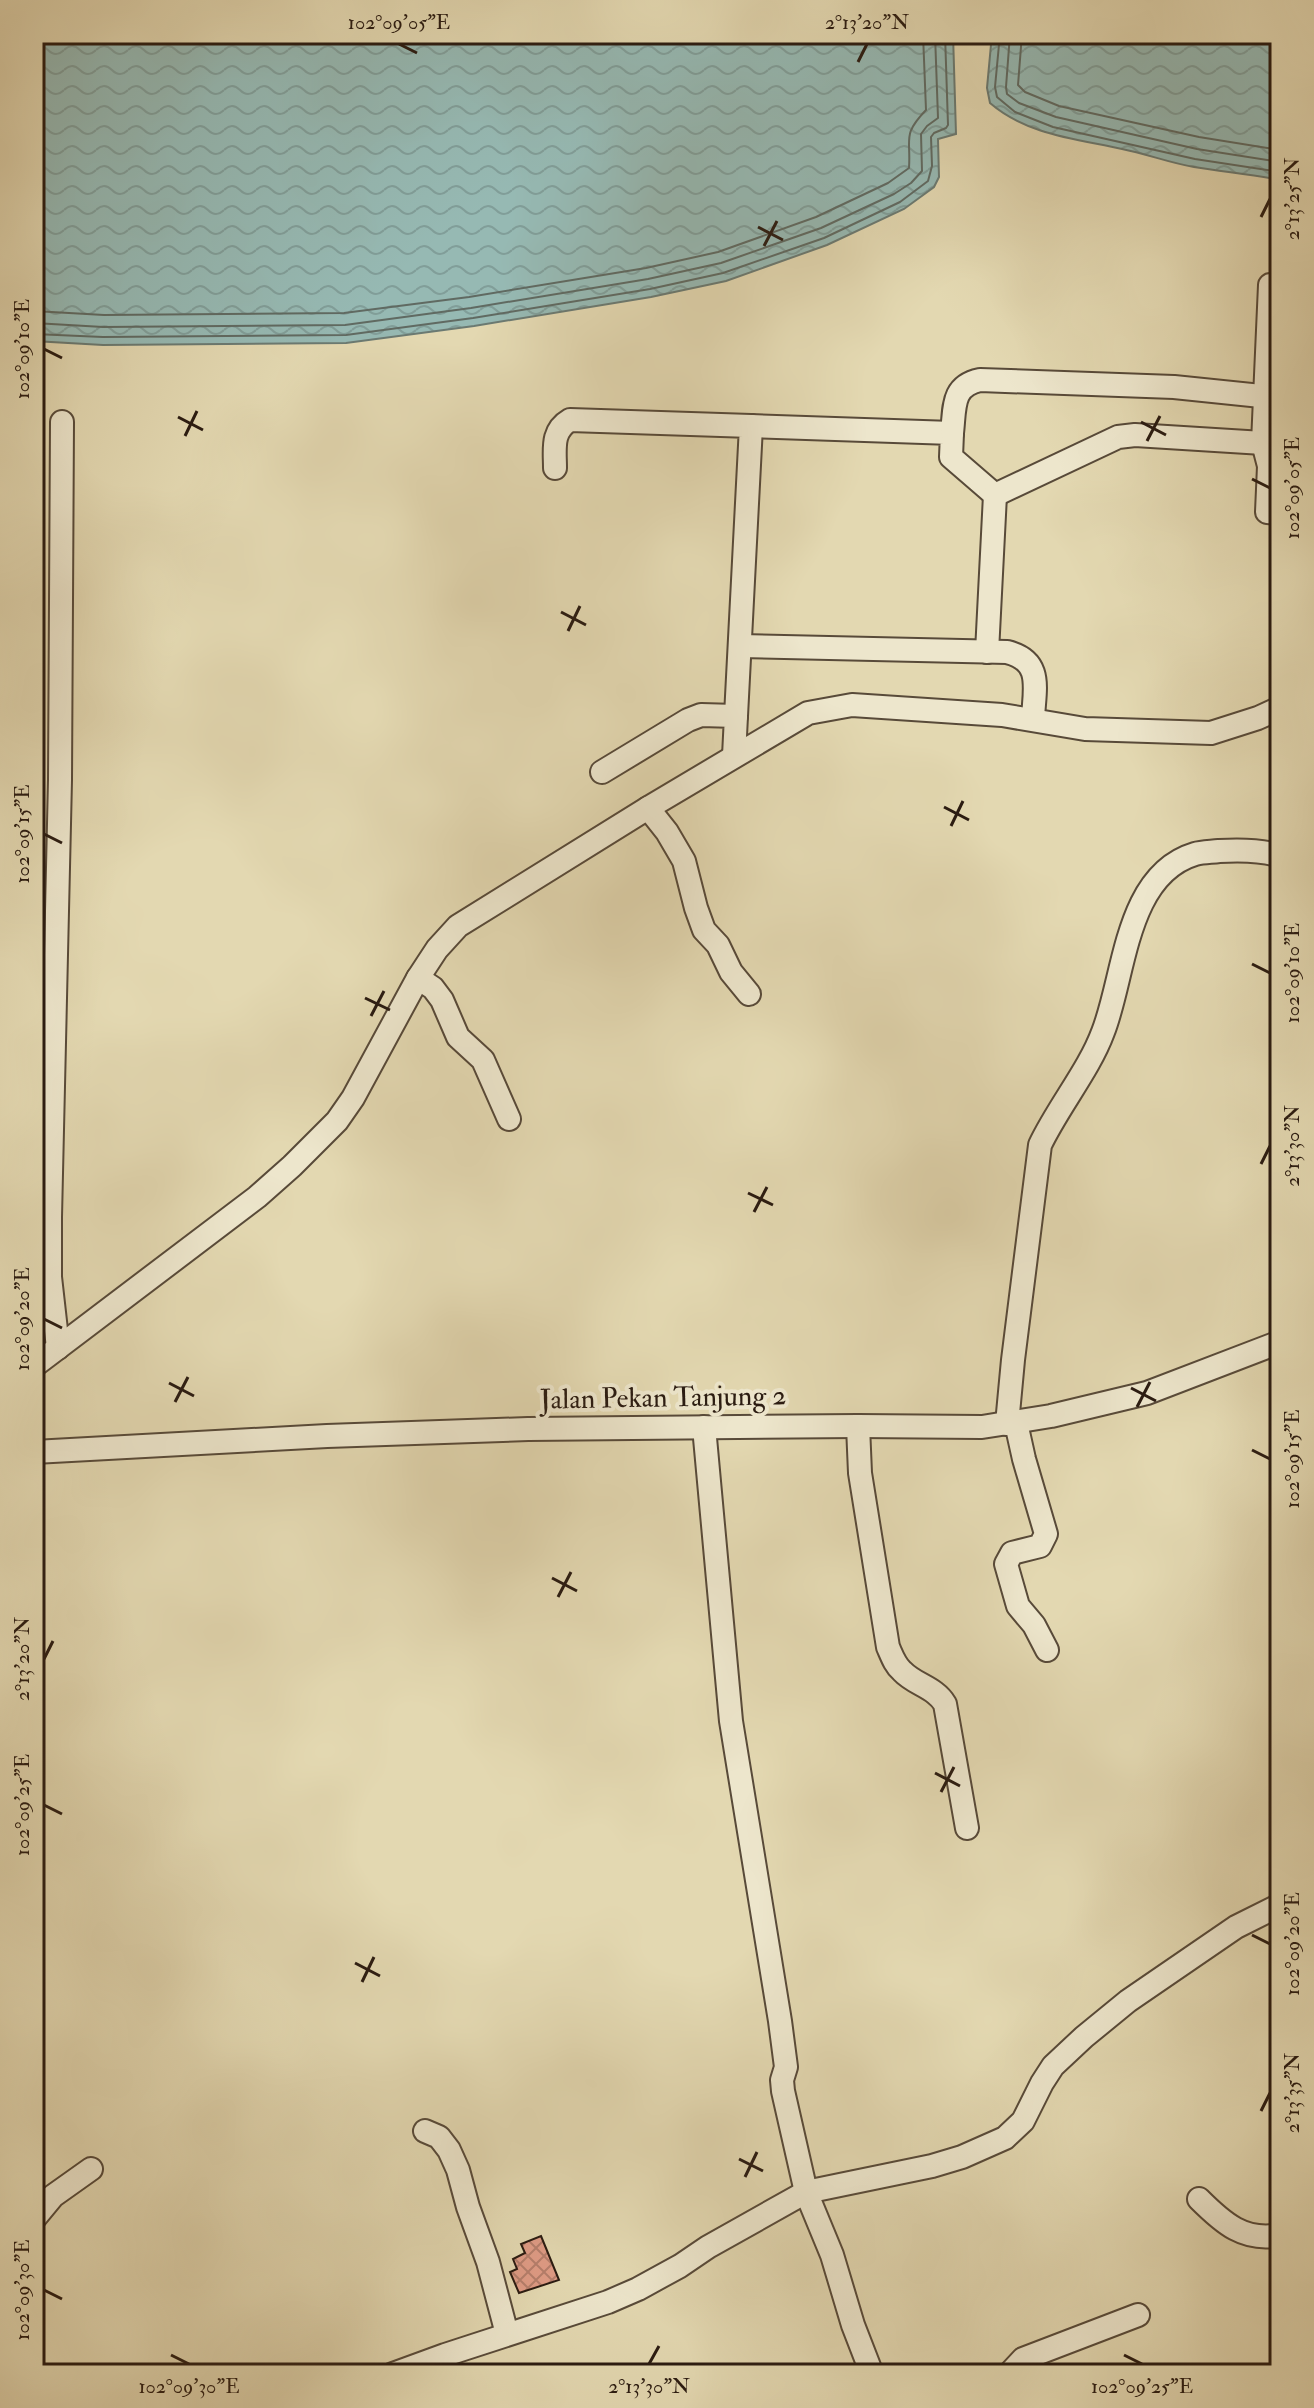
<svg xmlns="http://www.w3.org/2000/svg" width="1314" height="2408" font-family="'IM FELL Double Pica',serif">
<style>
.water{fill:url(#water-waves);stroke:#6b7a72;stroke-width:2}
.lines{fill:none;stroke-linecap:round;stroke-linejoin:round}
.shore{stroke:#606a62;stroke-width:2}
.building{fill:url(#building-cross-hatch);stroke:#2a1b11;stroke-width:2}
.minor-casing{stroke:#584a39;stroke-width:26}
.minor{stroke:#ede6cc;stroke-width:22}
.ticks{fill:none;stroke:#2a1b11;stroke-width:3}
.labels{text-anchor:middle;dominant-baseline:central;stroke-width:8;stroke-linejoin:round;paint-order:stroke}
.street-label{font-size:28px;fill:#2a1b11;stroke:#ede6cc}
.neatline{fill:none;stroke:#2a1b11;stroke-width:3}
.ticks-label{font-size:20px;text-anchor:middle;fill:#2a1b11}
</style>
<defs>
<pattern id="water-waves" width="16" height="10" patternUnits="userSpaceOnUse" patternTransform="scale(2)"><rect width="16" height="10" fill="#96b9b3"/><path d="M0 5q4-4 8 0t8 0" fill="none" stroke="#819e99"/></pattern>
<pattern id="building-cross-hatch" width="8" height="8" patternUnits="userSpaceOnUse" patternTransform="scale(2)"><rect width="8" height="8" fill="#df9b85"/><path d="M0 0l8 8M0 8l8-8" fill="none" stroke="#b57e6b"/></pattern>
</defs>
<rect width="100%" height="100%" fill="#e3d8b1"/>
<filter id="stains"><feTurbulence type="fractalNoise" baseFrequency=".0025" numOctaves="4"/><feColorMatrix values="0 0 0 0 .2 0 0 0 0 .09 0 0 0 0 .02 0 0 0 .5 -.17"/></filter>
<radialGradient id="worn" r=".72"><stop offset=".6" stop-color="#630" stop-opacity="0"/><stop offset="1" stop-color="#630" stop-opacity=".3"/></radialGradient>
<g class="water">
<path d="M 34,34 L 953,34 L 956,134 L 938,139 L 939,177 L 934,187 L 904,209 L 827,245 L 726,281 L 651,297 L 474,326 L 346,343 L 103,345 L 34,341 Z"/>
<path d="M 992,34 L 1280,34 L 1280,180 C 1252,174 1223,172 1194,167 C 1170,163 1147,154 1122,149 C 1077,139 1027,135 990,103 L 987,88 Z"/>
</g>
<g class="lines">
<g class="shore">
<path d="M 1000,34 L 995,87 L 997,97 L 1015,112 L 1053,127 L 1195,159 L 1280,172"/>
<path d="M 1010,34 L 1006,87 L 1007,94 L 1019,103 L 1056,117 L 1197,149 L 1280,162"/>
<path d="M 1022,34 L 1018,85 L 1025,92 L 1059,106 L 1199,137 L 1280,150"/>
<path d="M 34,311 L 104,315 L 344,313 L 469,297 L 646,268 L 718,252 L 816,217 L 888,183 L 909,168 C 911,138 902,135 926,110 L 923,34"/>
<path d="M 34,323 L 103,327 L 345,325 L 471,308 L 648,279 L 721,263 L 821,228 L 894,194 L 911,183 L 922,171 L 921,134 L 927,126 L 938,118 L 935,34"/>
<path d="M 34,334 L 103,337 L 346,335 L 473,318 L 650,289 L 723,273 L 824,238 L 900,202 L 928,181 L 932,166 L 931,137 L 934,133 L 946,128 L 948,125 L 945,34"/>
</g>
</g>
<path class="building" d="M 541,2236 L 559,2280 L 519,2293 L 510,2272 L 517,2269 L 513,2259 L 525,2253 L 521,2244 Z"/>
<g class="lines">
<defs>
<g id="minor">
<path d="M 1270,285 L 1263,443 L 1269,466 L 1267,512 L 1280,513"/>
<path d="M 751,426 L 952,433 L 951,457 L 995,495"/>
<path d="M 952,433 C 955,408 951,386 980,380 L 1174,387 L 1280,398"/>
<path d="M 555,468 C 555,449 551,431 570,420 L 751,426 L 736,716"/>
<path d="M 995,495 L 1118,437 L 1135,435 L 1263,443"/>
<path d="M 740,646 L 1007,652 C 1044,661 1034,690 1033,719"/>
<path d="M 987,652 L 995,495"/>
<path d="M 602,772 L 688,720 L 701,715 L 736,716 L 734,756"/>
<path d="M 648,808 L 667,832 L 684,861 L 696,908 L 704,930 L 718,945 L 731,972 L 749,994"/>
<path d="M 418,978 L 433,988 L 442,1000 L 458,1037 L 483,1060 L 509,1119"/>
<path d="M 58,1348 L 50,1277 L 50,1217 L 60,780 L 62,422"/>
<path d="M 34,1366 L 257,1197 L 292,1166 L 337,1121 L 353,1098 L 418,978 L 437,949 L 458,926 L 648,808 L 808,713 L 852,705 L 1002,715 L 1085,729 L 1211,733 L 1258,718 L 1280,708"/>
<path d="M 1016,1423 L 1024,1459 L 1046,1534 L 1040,1546 L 1012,1553 L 1006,1564 L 1018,1606 L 1034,1625 L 1047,1650"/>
<path d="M 1007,1424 L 1013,1360 L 1040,1145 C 1058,1107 1089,1070 1103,1032 C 1125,977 1125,875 1195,854 C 1202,852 1211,852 1219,851 C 1237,850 1263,850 1280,856"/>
<path d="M 858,1426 L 860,1473 L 888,1647 C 892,1656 895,1665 902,1671 C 915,1685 935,1687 945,1704 L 967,1828"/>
<path d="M 704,1427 L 731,1721 L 780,2021 L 786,2067 L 782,2080 L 783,2091 L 806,2192 L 832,2255 L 853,2325 L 872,2374"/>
<path d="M 34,1452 L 327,1436 L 528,1429 L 858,1426 L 982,1427 L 1051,1416 L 1147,1393 L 1280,1342"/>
<path d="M 425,2131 L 439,2137 L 449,2150 L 458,2170 L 468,2207 L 488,2262 L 507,2334"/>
<path d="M 1199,2199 C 1223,2223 1244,2242 1280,2235"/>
<path d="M 34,2219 L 53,2196 L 91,2169"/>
<path d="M 393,2374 L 445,2355 L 608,2302 L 638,2289 L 680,2266 L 708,2247 L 806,2192 L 932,2166 L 962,2157 L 1005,2138 L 1023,2121 L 1042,2083 L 1053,2066 L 1084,2037 L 1128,2001 L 1236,1927 L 1280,1905"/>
<path d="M 1009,2374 L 1023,2359 L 1138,2315"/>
</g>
</defs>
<use href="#minor" class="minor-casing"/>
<use href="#minor" class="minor"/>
</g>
<path class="ticks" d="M 399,44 L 417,53M 858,62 L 867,44M 1261,217 L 1270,199M 758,227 L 783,240M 764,246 L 777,221M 44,349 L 62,358M 178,417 L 203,430M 1141,422 L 1166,435M 185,436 L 197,411M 1147,441 L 1160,416M 1252,479 L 1270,488M 561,612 L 586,625M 568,631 L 580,606M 944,807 L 969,820M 951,826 L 963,801M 44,834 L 62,843M 1252,964 L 1270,973M 365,998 L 390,1010M 371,1016 L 384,991M 1261,1164 L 1270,1146M 748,1193 L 773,1205M 754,1212 L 767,1187M 44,1319 L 62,1328M 169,1383 L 194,1396M 1131,1388 L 1156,1401M 175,1402 L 188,1377M 1137,1407 L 1150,1382M 1252,1450 L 1270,1459M 552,1578 L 577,1591M 558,1597 L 571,1572M 44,1659 L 53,1641M 935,1773 L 960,1786M 941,1792 L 954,1767M 44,1805 L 62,1814M 1252,1935 L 1270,1944M 355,1963 L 380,1976M 362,1982 L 374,1957M 1261,2111 L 1270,2093M 739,2159 L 763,2171M 745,2177 L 757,2152M 44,2290 L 62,2299M 171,2355 L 189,2364M 1124,2355 L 1142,2364M 649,2364 L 659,2346"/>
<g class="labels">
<g class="street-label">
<text transform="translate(663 1398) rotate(-1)">Jalan Pekan Tanjung 2</text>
</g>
</g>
<rect width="1314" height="2408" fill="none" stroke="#e3d8b1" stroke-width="88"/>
<rect x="44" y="44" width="1226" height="2320" class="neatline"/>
<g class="ticks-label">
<text x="399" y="29">102°09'05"E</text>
<text x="867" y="29">2°13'20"N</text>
<text transform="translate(1292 199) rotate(-90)" y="7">2°13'25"N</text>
<text transform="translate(22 349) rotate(-90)" y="7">102°09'10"E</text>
<text transform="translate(1292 488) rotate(-90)" y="7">102°09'05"E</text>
<text transform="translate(22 834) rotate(-90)" y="7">102°09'15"E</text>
<text transform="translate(1292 973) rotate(-90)" y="7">102°09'10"E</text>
<text transform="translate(1292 1146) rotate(-90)" y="7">2°13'30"N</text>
<text transform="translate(22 1319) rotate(-90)" y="7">102°09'20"E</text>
<text transform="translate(1292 1459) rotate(-90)" y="7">102°09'15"E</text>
<text transform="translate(22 1659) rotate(-90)" y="7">2°13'20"N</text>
<text transform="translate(22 1805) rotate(-90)" y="7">102°09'25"E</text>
<text transform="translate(1292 1944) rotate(-90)" y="7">102°09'20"E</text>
<text transform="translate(1292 2093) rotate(-90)" y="7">2°13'35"N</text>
<text transform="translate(22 2290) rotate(-90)" y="7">102°09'30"E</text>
<text x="189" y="2393">102°09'30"E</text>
<text x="649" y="2393">2°13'30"N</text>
<text x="1142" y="2393">102°09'25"E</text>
</g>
<rect width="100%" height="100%" filter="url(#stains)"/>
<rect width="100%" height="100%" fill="url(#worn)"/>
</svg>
